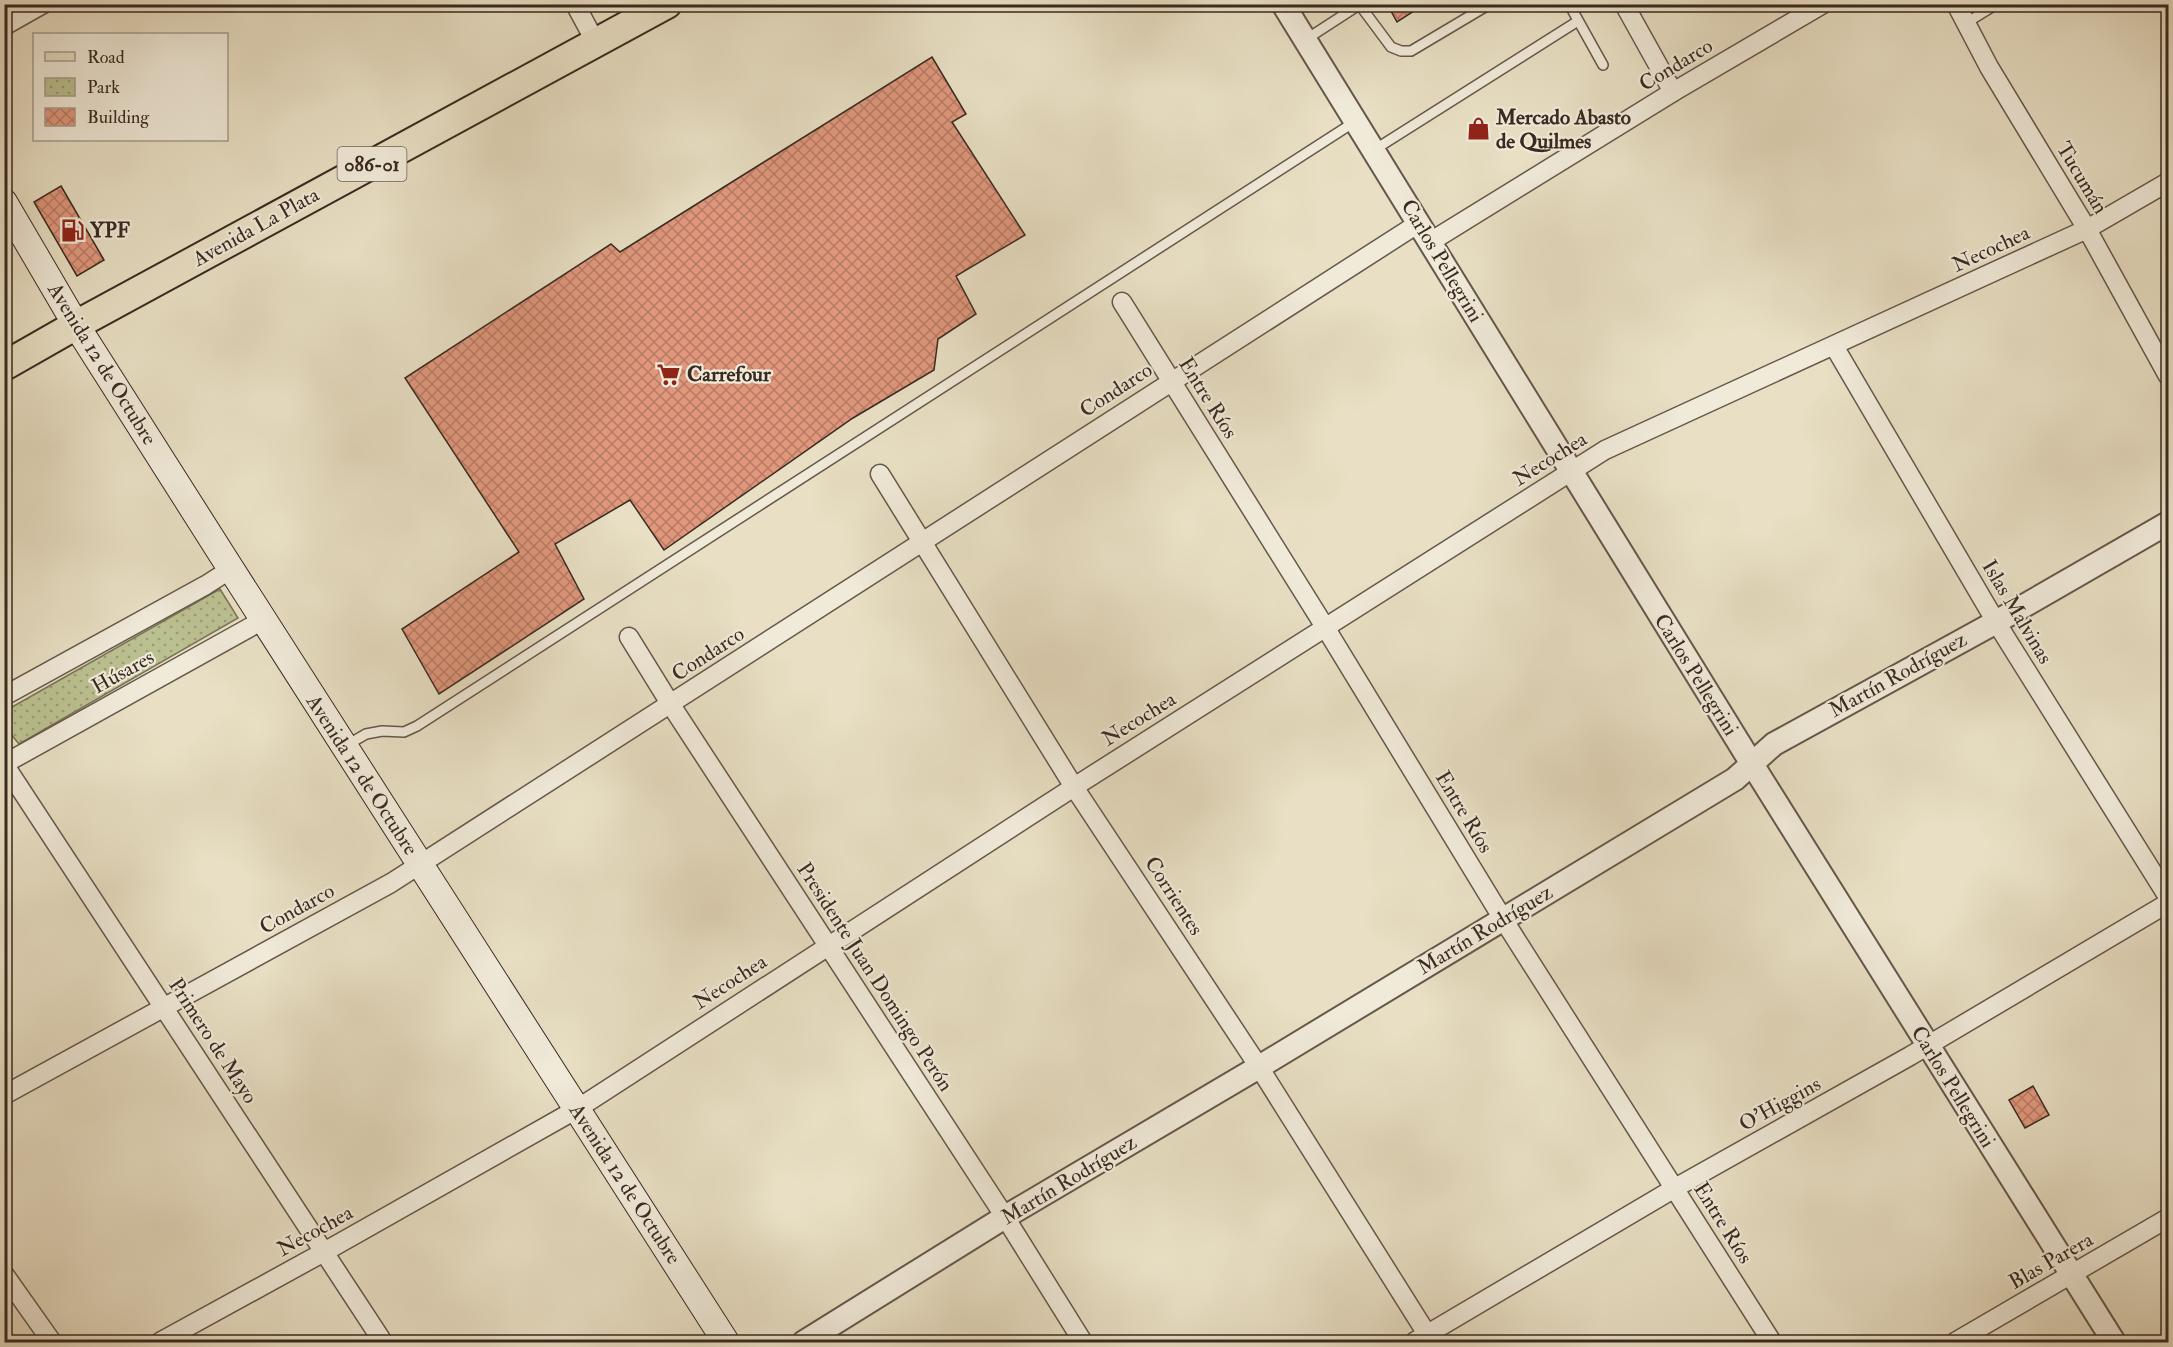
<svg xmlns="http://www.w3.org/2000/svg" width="2173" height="1347" font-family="'IM FELL Double Pica',serif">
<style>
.park{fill:url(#park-dots);stroke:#7a7558;stroke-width:1.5}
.building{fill:url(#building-cross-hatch);stroke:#392a21;stroke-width:1.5}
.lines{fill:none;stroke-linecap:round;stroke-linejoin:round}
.service-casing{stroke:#65574a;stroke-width:12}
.minor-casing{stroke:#65574a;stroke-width:21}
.tertiary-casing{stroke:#65574a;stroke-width:26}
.secondary-casing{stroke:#392a21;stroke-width:28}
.primary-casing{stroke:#392a21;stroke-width:32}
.service{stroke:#f0ead9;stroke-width:9}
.minor{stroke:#f0ead9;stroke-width:18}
.tertiary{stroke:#f0ead9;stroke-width:22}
.secondary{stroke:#f0ead9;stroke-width:26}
.primary{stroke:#e8dfc4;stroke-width:28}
.labels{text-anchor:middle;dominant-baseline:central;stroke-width:4.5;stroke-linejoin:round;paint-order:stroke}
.shield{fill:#f0ead9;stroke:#706458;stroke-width:1.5}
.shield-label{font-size:20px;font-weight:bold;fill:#392a21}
.street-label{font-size:21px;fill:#392a21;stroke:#f0ead9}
.poi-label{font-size:21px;font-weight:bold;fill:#392a21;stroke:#f0ead9;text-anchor:start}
</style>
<defs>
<pattern id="park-dots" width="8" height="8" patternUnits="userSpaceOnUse" patternTransform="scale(1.5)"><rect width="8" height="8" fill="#bbc090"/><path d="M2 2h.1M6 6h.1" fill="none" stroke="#999c75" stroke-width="1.8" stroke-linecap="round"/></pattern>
<pattern id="building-cross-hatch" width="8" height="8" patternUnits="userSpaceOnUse" patternTransform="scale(1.5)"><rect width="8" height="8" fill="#e0977c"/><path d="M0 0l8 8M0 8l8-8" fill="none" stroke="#b77b65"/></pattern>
</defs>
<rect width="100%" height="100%" fill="#e8dfc4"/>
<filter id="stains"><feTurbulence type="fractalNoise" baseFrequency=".00333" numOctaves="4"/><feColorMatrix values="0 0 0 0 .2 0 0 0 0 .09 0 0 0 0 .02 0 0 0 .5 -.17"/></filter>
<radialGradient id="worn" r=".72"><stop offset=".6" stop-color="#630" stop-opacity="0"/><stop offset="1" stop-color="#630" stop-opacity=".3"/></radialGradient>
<path class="park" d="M 220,589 L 238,618 L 19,744 L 5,727 L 5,711 Z"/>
<g class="building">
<path d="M 1387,4 L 1425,4 L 1397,22 Z"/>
<path d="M 932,57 L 966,114 L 952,122 L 1025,235 L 956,276 L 976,314 L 938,339 L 934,370 L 853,418 L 664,550 L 630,500 L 555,544 L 584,599 L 439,694 L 402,629 L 519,552 L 405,378 L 611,244 L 620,252 Z"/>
<path d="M 61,186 L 104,260 L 77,276 L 34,202 Z"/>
<path d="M 2033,1086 L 2049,1115 L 2025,1128 L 2009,1100 Z"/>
</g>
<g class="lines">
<defs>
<g id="service">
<path d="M 1359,4 L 1391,47 L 1401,51 L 1411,51 L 1490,4"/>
<path d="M 1569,4 L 1603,65"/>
<path d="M 1966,23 L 1997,4"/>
<path d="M 1305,40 L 1359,5"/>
<path d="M 1374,150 L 1578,21"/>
<path d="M 347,745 L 366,734 L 382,731 L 404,732 L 417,726 L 1356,121"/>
</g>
<g id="minor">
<path d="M 575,4 L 596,43"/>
<path d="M 1624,4 L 1673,92"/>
<path d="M 1956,4 L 1989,67 L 2087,229 L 2168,376"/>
<path d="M 4,26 L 43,4"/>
<path d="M 1430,242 L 1673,92 L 1823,4"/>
<path d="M 1122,302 L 1325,627 L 1503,919 L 1772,1342"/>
<path d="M 1834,346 L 1996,622 L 2168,897"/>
<path d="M 880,474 L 1074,787 L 1259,1067 L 1432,1342"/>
<path d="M 629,637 L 671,705 L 1005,1217 L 1083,1342"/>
<path d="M 4,696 L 206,585 L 231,569"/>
<path d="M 4,764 L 383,1342"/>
<path d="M 4,764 L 263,620"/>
<path d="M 4,1095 L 391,883 L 1419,223"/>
<path d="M 4,1274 L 52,1342"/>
<path d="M 160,1342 L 324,1252 L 577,1109 L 1074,787 L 1605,450 L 2087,229 L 2168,182"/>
<path d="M 1414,1342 L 1675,1188 L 1910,1056 L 2168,903"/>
<path d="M 1955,1342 L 2168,1218"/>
</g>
<g id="tertiary">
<path d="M 1283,4 L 1752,764 L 2114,1342"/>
<path d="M 804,1342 L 1005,1217 L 1259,1067 L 1735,779 L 1774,744 L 1996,622 L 2168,523"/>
</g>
<path id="secondary" d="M 4,202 L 76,325 L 231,569 L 726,1342"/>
<path id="primary" d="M 4,366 L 76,325 L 667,4"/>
</defs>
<use href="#service" class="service-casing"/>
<use href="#minor" class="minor-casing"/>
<use href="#tertiary" class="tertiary-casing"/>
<use href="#secondary" class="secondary-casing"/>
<use href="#primary" class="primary-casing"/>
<use href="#service" class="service"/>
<use href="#minor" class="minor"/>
<use href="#tertiary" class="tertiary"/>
<use href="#secondary" class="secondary"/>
<use href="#primary" class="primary"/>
</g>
<defs>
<symbol id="shop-bare" viewBox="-9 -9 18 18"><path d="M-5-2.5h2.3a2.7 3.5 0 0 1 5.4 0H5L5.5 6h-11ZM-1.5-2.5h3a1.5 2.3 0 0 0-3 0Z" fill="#8f2418" stroke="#f0ead9" stroke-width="2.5" paint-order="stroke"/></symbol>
<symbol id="fuel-bare" viewBox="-9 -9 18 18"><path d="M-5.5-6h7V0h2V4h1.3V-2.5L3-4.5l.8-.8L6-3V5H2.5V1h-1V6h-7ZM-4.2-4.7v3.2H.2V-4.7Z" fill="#8f2418" stroke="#f0ead9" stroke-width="2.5" paint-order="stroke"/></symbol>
<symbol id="supermarket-bare" viewBox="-9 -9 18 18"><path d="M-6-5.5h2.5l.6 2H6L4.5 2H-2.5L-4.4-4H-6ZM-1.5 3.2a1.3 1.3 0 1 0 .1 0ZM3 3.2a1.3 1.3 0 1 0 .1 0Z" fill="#8f2418" stroke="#f0ead9" stroke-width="2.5" paint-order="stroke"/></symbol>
</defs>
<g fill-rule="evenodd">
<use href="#shop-bare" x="1462" y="112" width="33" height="33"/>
<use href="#fuel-bare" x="56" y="214" width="33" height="33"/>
<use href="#supermarket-bare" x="652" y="358" width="33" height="33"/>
</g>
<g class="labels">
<rect class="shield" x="337.5" y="147" width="69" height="34" rx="4.5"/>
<g class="shield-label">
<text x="372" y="164">086-01</text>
</g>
<g class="street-label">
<text transform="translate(1676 65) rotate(-31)">Condarco</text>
<text transform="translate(2082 178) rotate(59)">Tucumán</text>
<text transform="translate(256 227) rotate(-29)">Avenida La Plata</text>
<text transform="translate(1991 249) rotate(-25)">Necochea</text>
<text transform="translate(1442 261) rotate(59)">Carlos Pellegrini</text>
<text transform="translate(102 364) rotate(58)">Avenida 12 de Octubre</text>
<text transform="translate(1116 390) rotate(-33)">Condarco</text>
<text transform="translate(1208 398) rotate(58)">Entre Ríos</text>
<text transform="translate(1550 459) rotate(-32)">Necochea</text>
<text transform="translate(2017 612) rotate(59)">Islas Malvinas</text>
<text transform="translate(708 654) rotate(-33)">Condarco</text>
<text transform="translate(123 672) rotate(-29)">Húsares</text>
<text transform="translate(1696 675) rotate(58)">Carlos Pellegrini</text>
<text transform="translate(1898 675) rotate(-29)">Martín Rodríguez</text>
<text transform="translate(1139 719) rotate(-32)">Necochea</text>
<text transform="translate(362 775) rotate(57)">Avenida 12 de Octubre</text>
<text transform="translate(1464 812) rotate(59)">Entre Ríos</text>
<text transform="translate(1174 896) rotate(57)">Corrientes</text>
<text transform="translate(297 909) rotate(-29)">Condarco</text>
<text transform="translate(1485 930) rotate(-31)">Martín Rodríguez</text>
<text transform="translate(875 977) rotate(57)">Presidente Juan Domingo Perón</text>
<text transform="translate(730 982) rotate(-33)">Necochea</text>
<text transform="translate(213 1041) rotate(57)">Primero de Mayo</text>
<text transform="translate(1953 1087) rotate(58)">Carlos Pellegrini</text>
<text transform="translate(1780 1104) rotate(-29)">O'Higgins</text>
<text transform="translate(1069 1180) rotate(-31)">Martín Rodríguez</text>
<text transform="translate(625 1184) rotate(57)">Avenida 12 de Octubre</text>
<text transform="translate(1723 1223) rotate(58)">Entre Ríos</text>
<text transform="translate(315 1231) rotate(-29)">Necochea</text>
<text transform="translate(2051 1261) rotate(-30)">Blas Parera</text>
</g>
<g class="poi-label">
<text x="1496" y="117">Mercado Abasto<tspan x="1496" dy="24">de Quilmes</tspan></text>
<text x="90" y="230">YPF</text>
<text x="687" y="374">Carrefour</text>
</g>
</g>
<rect width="2173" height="1347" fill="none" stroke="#e8dfc4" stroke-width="24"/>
<rect x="6" y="6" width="2161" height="1335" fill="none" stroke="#392a21" stroke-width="3"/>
<rect x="12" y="12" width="2149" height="1323" fill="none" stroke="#392a21" stroke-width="1.5"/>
<rect x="33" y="33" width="195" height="108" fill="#f0ead9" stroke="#a79d8f" stroke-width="1.5"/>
<rect x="45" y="52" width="30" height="9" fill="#e8dfc4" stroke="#a79d8f" stroke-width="1.5"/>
<text x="87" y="63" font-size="18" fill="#392a21">Road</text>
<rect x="45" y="78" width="30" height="18" fill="url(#park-dots)" stroke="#a79d8f" stroke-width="1.5"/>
<text x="87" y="93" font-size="18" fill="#392a21">Park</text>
<rect x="45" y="108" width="30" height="18" fill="url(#building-cross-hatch)" stroke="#a79d8f" stroke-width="1.5"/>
<text x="87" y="123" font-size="18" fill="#392a21">Building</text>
<rect width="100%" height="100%" filter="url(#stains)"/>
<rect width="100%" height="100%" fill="url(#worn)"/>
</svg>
